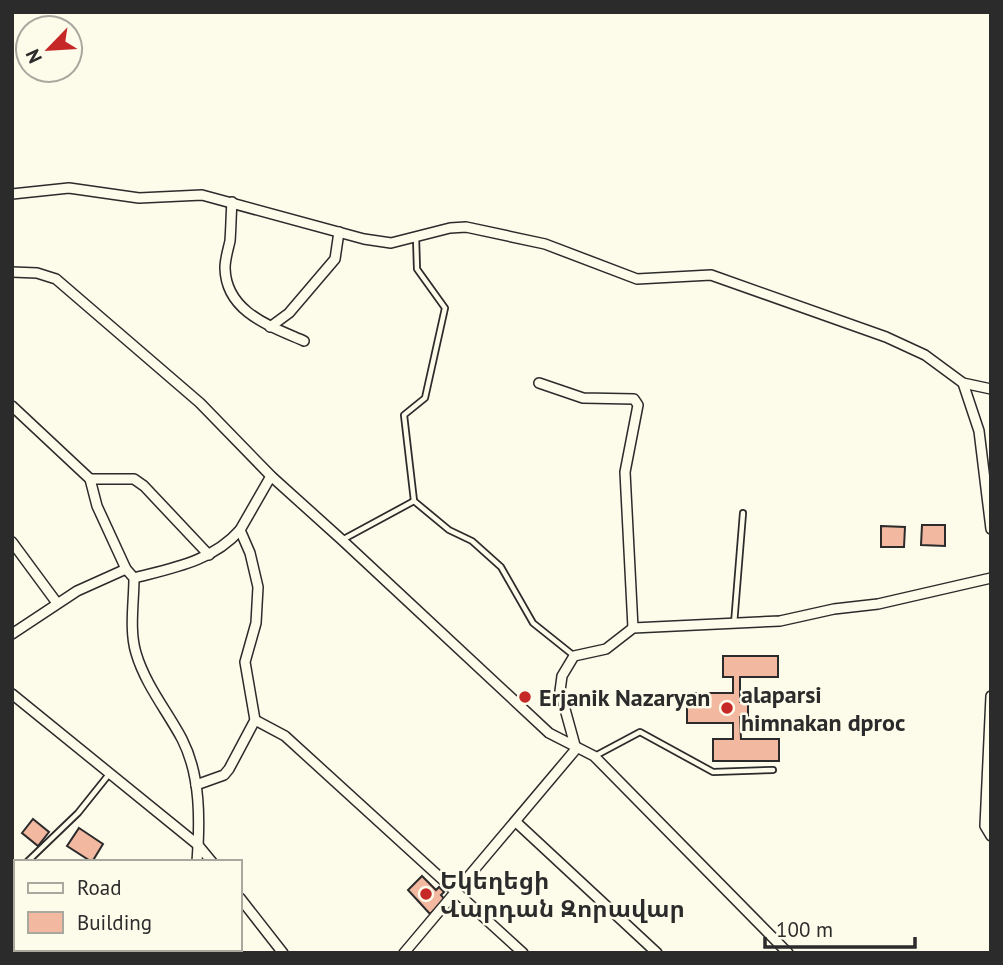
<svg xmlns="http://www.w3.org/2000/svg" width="1003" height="965" font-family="'PT Sans','Noto Sans Armenian',sans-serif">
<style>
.building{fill:#f2b8a0;stroke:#2b2b2b;stroke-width:2}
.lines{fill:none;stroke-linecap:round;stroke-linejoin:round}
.lane-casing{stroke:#2b2b2b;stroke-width:8}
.street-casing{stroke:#2b2b2b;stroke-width:12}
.lane{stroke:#fdfbea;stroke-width:4.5}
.street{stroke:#fdfbea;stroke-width:9}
.poi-dot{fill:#c62828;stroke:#fdfbea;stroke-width:2.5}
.labels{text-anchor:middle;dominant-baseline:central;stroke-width:5;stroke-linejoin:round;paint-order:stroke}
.poi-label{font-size:24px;font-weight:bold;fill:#2b2b2b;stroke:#fdfbea;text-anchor:start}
</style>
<rect width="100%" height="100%" fill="#fdfbea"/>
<g class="building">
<path d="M 922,525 L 945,525 L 945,546 L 921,545 Z"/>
<path d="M 881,526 L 905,527 L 904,547 L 881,547 Z"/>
<path d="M 723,656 L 778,656 L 778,677 L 740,677 L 740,702 L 748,702 L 748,717 L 740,717 L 741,739 L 779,739 L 779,761 L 713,761 L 713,739 L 733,739 L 733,723 L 687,723 L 687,693 L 733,693 L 733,677 L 723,677 Z"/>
<path d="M 33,819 L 49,832 L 38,846 L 22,833 Z"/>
<path d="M 79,828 L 103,844 L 92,862 L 67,846 Z"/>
<path d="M 422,876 L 436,890 L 439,887 L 444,892 L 441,895 L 445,900 L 430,914 L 408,890 Z"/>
</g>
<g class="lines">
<defs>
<g id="lane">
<path d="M 416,237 L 417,269 L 445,308 L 425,398 L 404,415 L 414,501 L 449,530 L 472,541 L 501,567 L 533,623 L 573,655"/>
<path d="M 342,540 L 414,501"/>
<path d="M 734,624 L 743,513"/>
<path d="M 595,756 L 640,732 L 713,772 L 773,770"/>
<path d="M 27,862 L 78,813 L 110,773"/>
<path d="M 12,874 L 16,871"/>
</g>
<g id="street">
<path d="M 12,194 L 69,188 L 139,198 L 202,195 L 364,239 L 391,243 L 450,228 L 466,227 L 545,244 L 637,279 L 711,275 L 886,337 L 925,355 L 963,383 L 991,389"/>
<path d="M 232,202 C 231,215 231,228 230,241 C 228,250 225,259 225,268 C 226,312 270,326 304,341"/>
<path d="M 12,272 L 37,273 L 56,279 L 200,403 L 271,476 L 342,540 L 549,733 L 594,756 L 788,953"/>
<path d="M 270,327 L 289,313 L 335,259 L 339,232"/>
<path d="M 539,383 L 583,398 L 634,399 L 638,405 L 625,472 L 633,628"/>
<path d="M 963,383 L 979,431 L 991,529"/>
<path d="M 12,406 L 90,479 L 97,506 L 126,569 L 134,578 C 134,602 129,630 136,653 C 145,684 167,711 182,739 C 201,776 200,822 197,862"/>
<path d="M 90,479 L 134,479 L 144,486 L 209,555"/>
<path d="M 12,542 L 57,603"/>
<path d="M 134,578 C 173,568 213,561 240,530"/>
<path d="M 12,634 L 77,591 L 126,569"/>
<path d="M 12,694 L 198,845 L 212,862"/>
<path d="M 991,696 L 985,826 L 991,836"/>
<path d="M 255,720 L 285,736 L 523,953"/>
<path d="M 196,785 L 224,775 L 229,769 L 255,720 L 245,662 L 256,623 L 258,587 L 250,553 L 240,530 L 271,476"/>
<path d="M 516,822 L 657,953"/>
<path d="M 12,894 L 16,896"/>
<path d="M 240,898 L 283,953"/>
<path d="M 152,949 L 183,949"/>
<path d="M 188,953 L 189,949"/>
<path d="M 404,953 L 576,749 L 560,691 L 562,676 L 574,656 L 606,649 L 633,628 L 780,621 L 834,609 L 878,604 L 991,578"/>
</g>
</defs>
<use href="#lane" class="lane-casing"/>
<use href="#street" class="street-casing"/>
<use href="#lane" class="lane"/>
<use href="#street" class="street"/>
</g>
<g class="poi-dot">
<circle cx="525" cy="697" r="7"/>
<circle cx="727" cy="708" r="7"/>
<circle cx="426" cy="894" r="7"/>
</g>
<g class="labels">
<g class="poi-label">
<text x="741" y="694">alaparsi<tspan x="741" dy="28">himnakan dproc</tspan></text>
<text x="539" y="697">Erjanik Nazaryan</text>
<text x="440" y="880">Եկեղեցի<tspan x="440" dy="28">Վարդան Զորավար</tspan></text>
</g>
</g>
<rect width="1003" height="965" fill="none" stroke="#2b2b2b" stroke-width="28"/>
<rect x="14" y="860" width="228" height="91" fill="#fdfbea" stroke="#a9a89e" stroke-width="2"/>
<rect x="28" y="883" width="35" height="10" fill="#fdfbea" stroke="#a9a89e" stroke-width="2"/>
<text x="77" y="895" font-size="21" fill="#2b2b2b">Road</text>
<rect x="28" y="912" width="35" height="21" fill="#f2b8a0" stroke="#a9a89e" stroke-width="2"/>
<text x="77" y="930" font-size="21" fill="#2b2b2b">Building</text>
<g transform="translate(49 49) rotate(245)"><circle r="33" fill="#fdfbea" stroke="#a9a89e" stroke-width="2"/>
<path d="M0-5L12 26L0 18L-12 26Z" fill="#c62828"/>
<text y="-10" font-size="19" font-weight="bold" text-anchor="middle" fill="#2b2b2b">N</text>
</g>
<path d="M765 937v10h150v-10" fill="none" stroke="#2b2b2b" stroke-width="3.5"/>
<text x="776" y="937" font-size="21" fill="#2b2b2b" stroke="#fdfbea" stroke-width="5" paint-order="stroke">100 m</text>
</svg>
